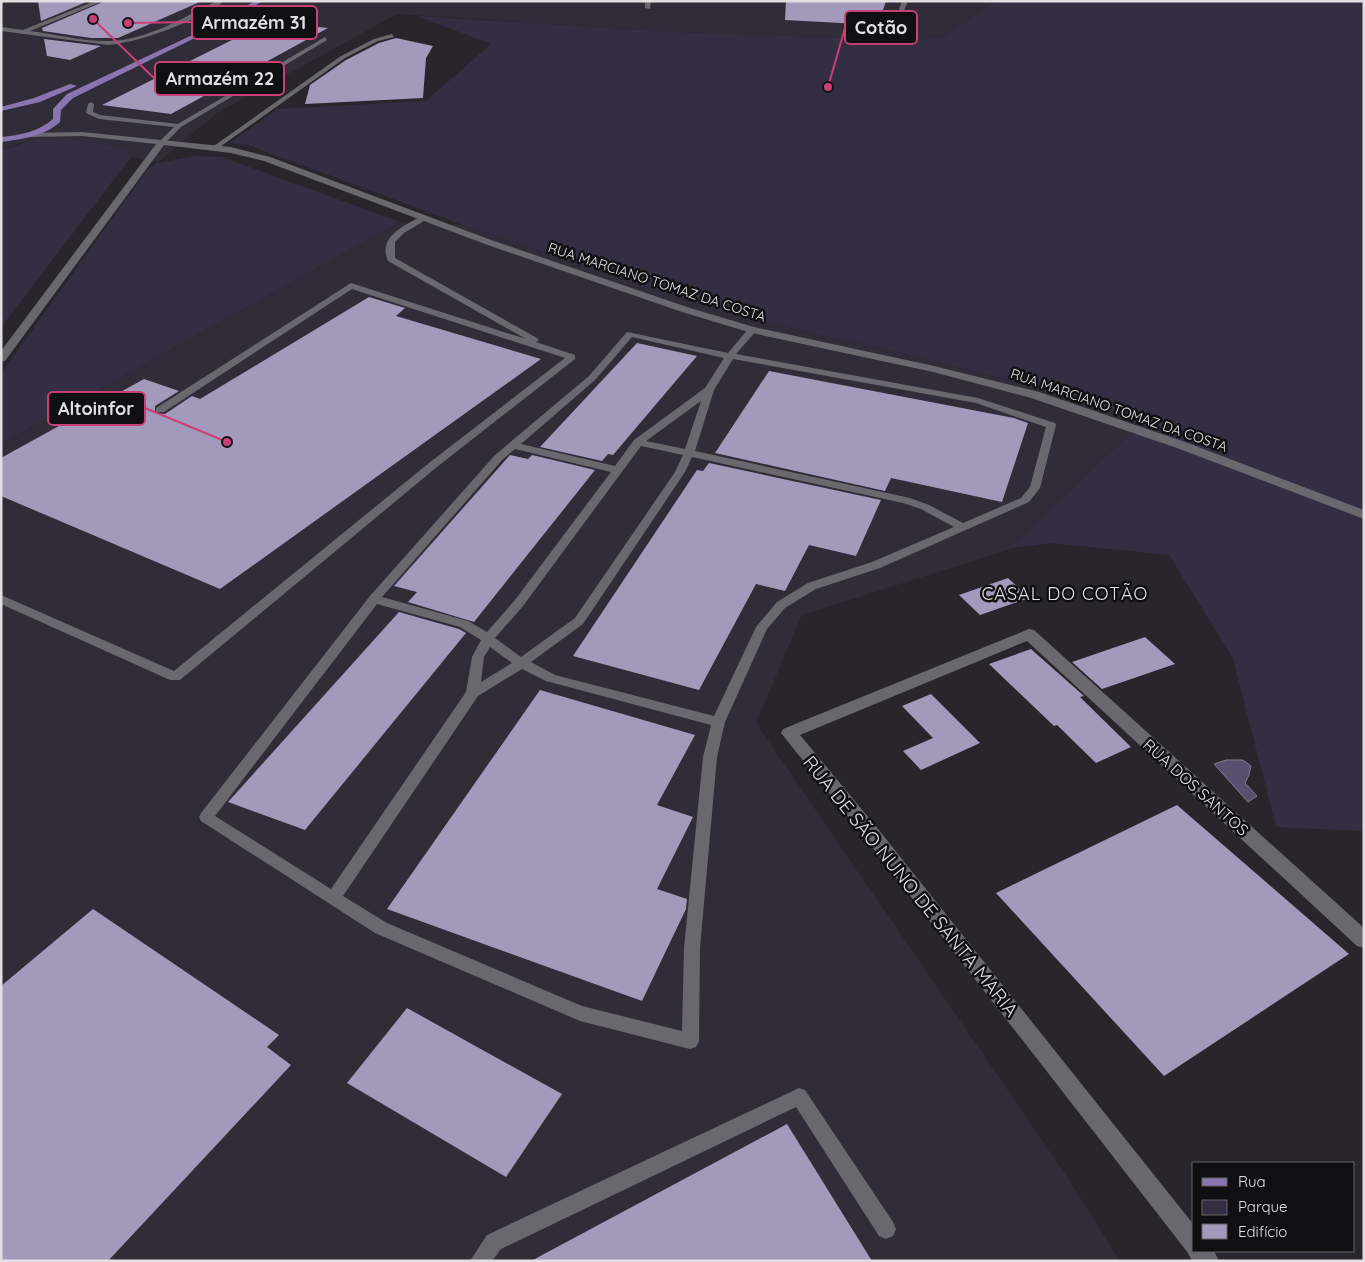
<svg xmlns="http://www.w3.org/2000/svg" width="1365" height="1262" font-family="Quicksand,sans-serif">
<style>
.built{fill:#302c38}
.green{fill:#342e42}
.water{fill:#594f6e;stroke:#827a91}
.building{fill:#a399bb}
.lines{fill:none;stroke-linecap:round;stroke-linejoin:round}
.service{fill:#6a686f;fill-rule:evenodd}
.minor{fill:#6a686f;fill-rule:evenodd}
.primary{fill:#8a75b1;fill-rule:evenodd}
.labels{text-anchor:middle;dominant-baseline:central;stroke-width:5;stroke-linejoin:round;paint-order:stroke}
.far-street-label{font-size:14px;fill:#e1dfe4;stroke:#101012}
.street-label{font-size:16px;fill:#e1dfe4;stroke:#101012}
.neighbourhood-label{font-size:18px;letter-spacing:1px;fill:#e3e0e9;stroke:#101012}
.near-street-label{font-size:19px;fill:#e1dfe4;stroke:#101012}
.leader{fill:none;stroke:#c84076;stroke-width:2}
.callout-dot{fill:#c84076;stroke:#101012;stroke-width:2}
.callout{fill:#101012;stroke:#c84076;stroke-width:2}
.callout-label{font-size:18px;text-anchor:middle;font-weight:bold;fill:#e1dfe4}
</style>
<rect width="100%" height="100%" fill="#28262c"/>
<g class="built">
<path d="M 1,1 L 996,1 L 945,36 L 906,40 L 676,32 L 397,14 L 217,113 L 157,163 L 131,157 L 127,150 L 24,142 L 1,150 Z"/>
<path d="M 400,222 L 463,225 L 727,314 L 933,360 L 1147,418 L 1116,461 L 1011,549 L 802,615 L 756,723 L 1068,1178 L 1120,1261 L 1,1261 L 1,444 Z"/>
</g>
<g class="green">
<path d="M 996,1 L 1364,1 L 1364,831 L 1276,827 L 1233,658 L 1169,555 L 1051,543 L 1011,548 L 1147,418 L 933,360 L 727,314 L 463,225 L 248,145 L 230,143 L 278,109 L 426,101 L 491,44 L 417,16 L 676,32 L 906,40 L 945,36 Z"/>
<path d="M 41,138 C 69,138 100,142 127,150 L 131,157 L 1,327 L 1,150 Z"/>
<path d="M 196,156 L 222,157 L 400,222 L 1,444 L 1,374 L 147,170 L 157,163 Z"/>
</g>
<path class="water" d="M 1226,760 L 1243,760 L 1251,766 L 1249,775 L 1245,783 L 1257,796 L 1248,802 L 1214,764 Z"/>
<g class="building">
<path d="M 38,1 L 89,1 L 41,21 Z"/>
<path d="M 105,1 L 202,1 L 118,38 L 91,38 L 43,31 L 42,28 Z"/>
<path d="M 786,1 L 886,1 L 878,25 L 785,20 Z"/>
<path d="M 268,22 L 328,28 L 171,114 L 102,105 Z"/>
<path d="M 396,38 L 433,46 L 426,58 L 423,98 L 305,104 L 310,85 L 346,60 L 379,43 Z"/>
<path d="M 44,39 L 101,46 L 70,60 L 47,56 Z"/>
<path d="M 369,297 L 405,308 L 396,316 L 541,359 L 220,589 L 1,496 L 1,458 L 144,379 L 179,391 L 155,406 L 155,413 L 165,414 L 192,396 L 200,399 Z"/>
<path d="M 637,343 L 697,356 L 613,455 L 608,454 L 602,461 L 540,447 Z"/>
<path d="M 769,371 L 1014,418 L 1028,423 L 1002,502 L 891,478 L 885,491 L 715,453 Z"/>
<path d="M 510,455 L 528,459 L 532,455 L 595,470 L 474,622 L 408,602 L 417,592 L 394,586 Z"/>
<path d="M 709,463 L 881,500 L 856,556 L 809,545 L 785,591 L 756,584 L 699,690 L 573,656 L 697,470 L 703,471 Z"/>
<path d="M 1008,578 L 1029,598 L 980,615 L 959,595 Z"/>
<path d="M 399,612 L 459,629 L 466,633 L 305,830 L 228,802 Z"/>
<path d="M 1145,637 L 1175,664 L 1102,689 L 1072,662 Z"/>
<path d="M 1031,649 L 1084,696 L 1080,697 L 1131,747 L 1096,763 L 1057,725 L 1054,726 L 989,664 Z"/>
<path d="M 540,690 L 695,735 L 657,805 L 693,817 L 657,889 L 687,899 L 686,909 L 642,1001 L 387,909 Z"/>
<path d="M 931,694 L 980,743 L 921,770 L 903,751 L 933,738 L 902,706 Z"/>
<path d="M 1177,805 L 1349,954 L 1164,1076 L 996,893 Z"/>
<path d="M 93,909 L 279,1035 L 267,1047 L 291,1065 L 108,1261 L 1,1261 L 1,986 Z"/>
<path d="M 407,1008 L 562,1094 L 506,1177 L 347,1083 Z"/>
<path d="M 787,1124 L 872,1261 L 531,1261 Z"/>
</g>
<g class="lines">
<g class="service">
<path d="M 95,1 L 103,1 L 30,31 C 54,34 86,42 110,41 C 148,40 184,17 217,1 L 225,1 C 195,21 143,42 108,45 L 1,31 L 1,27 L 23,30 Z"/>
<path d="M 645,1 L 651,1 L 650,9 L 645,8 Z"/>
<path d="M 902,1 L 908,1 L 899,22 L 894,23 Z"/>
<path d="M 392,34 L 394,37 L 378,41 L 345,58 L 217,149 L 211,148 L 341,56 L 374,39 Z"/>
<path d="M 325,37 L 327,40 L 181,127 L 163,145 L 157,144 L 174,127 L 99,119 L 86,113 L 88,104 L 91,102 L 94,104 L 93,112 L 100,115 L 178,124 Z"/>
<path d="M 422,216 L 429,218 L 404,233 L 395,242 L 395,258 L 537,338 L 539,340 L 536,342 L 575,355 L 575,359 L 437,467 L 180,680 L 170,680 L 1,604 L 1,595 L 174,671 L 429,463 L 565,358 L 352,289 L 164,412 L 156,412 L 156,408 L 351,283 L 526,339 L 388,261 C 377,237 405,225 422,216 Z"/>
<path d="M 752,327 L 757,330 L 736,354 L 978,398 L 1055,423 L 1056,425 L 1040,488 L 1029,502 L 880,568 L 816,589 L 785,608 L 767,629 L 725,722 L 717,757 L 700,948 L 699,1041 L 696,1047 L 690,1049 L 580,1021 L 375,933 L 201,821 L 199,817 L 201,813 L 370,596 L 495,455 L 589,376 L 627,332 L 728,353 L 749,328 ZM 632,337 L 724,358 L 705,388 L 634,440 L 615,466 L 521,444 L 595,380 ZM 733,359 L 976,403 L 1046,427 L 1030,487 L 1021,498 L 963,523 L 929,505 L 910,498 L 695,451 L 714,390 ZM 701,401 L 685,449 L 646,441 ZM 641,446 L 683,455 L 675,472 L 575,618 L 521,657 L 495,638 L 523,606 ZM 515,449 L 611,472 L 515,600 L 487,632 L 468,621 L 382,597 L 503,459 ZM 692,457 L 903,503 L 921,509 L 954,527 L 872,562 L 808,583 L 777,602 L 756,627 L 714,716 L 555,675 L 531,662 L 583,624 L 685,472 ZM 377,604 L 460,627 L 481,640 L 472,657 L 466,692 L 331,889 L 215,816 ZM 490,647 L 512,663 L 481,682 L 484,657 ZM 522,669 L 546,681 L 711,725 L 703,757 L 684,948 L 682,1031 L 582,1006 L 387,923 L 343,896 L 478,696 Z"/>
<path d="M 799,1088 L 805,1090 L 893,1222 L 896,1229 L 893,1236 L 886,1239 L 879,1236 L 796,1107 L 501,1249 L 492,1261 L 470,1261 L 487,1235 Z"/>
</g>
<g class="minor">
<path d="M 82,132 L 231,147 L 270,157 L 491,240 L 690,308 L 754,327 L 934,366 L 1039,392 L 1185,442 L 1364,510 L 1364,519 L 1177,448 L 1031,398 L 933,372 L 752,333 L 682,312 L 485,244 L 264,161 L 231,153 L 164,145 L 5,361 L 1,362 L 1,351 L 156,144 L 82,136 L 29,137 L 25,135 L 29,133 Z"/>
<path d="M 1029,629 L 1034,630 L 1364,928 L 1364,948 L 1357,946 L 1027,641 L 800,735 L 878,829 L 1194,1225 L 1194,1251 L 1214,1251 L 1219,1261 L 1192,1261 L 1188,1253 L 866,839 L 781,733 L 783,729 Z"/>
</g>
<g class="primary">
<path d="M 255,1 L 263,1 L 207,32 L 73,98 L 61,110 L 60,122 C 43,137 22,139 1,142 L 1,137 C 20,135 38,132 53,119 L 53,109 L 67,94 L 203,30 Z"/>
<path d="M 70,84 L 77,86 L 40,102 L 1,111 L 1,107 L 34,98 Z"/>
</g>
</g>
<g class="labels">
<g class="far-street-label">
<text transform="translate(657 282) rotate(18)">RUA MARCIANO TOMAZ DA COSTA</text>
<text transform="translate(1119 410) rotate(19)">RUA MARCIANO TOMAZ DA COSTA</text>
</g>
<g class="street-label">
<text transform="translate(1196 787) rotate(42)">RUA DOS SANTOS</text>
</g>
<g class="neighbourhood-label">
<text x="1065" y="593">CASAL DO COTÃO</text>
</g>
<g class="near-street-label">
<text transform="translate(911 886) rotate(51)">RUA DE SÃO NUNO DE SANTA MARIA</text>
</g>
</g>
<path class="leader" d="M128 23L192 22M828 87L845 28M93 19L155 79M227 442L145 408"/>
<g class="callout-dot">
<circle cx="128" cy="23" r="5"/>
<circle cx="828" cy="87" r="5"/>
<circle cx="93" cy="19" r="5"/>
<circle cx="227" cy="442" r="5"/>
</g>
<g class="callout">
<rect x="192" y="6" width="125" height="33" rx="5"/>
<rect x="845" y="11" width="72" height="33" rx="5"/>
<rect x="155" y="62" width="129" height="33" rx="5"/>
<rect x="48" y="392" width="97" height="33" rx="5"/>
</g>
<g class="callout-label">
<text x="254" y="29">Armazém 31</text>
<text x="881" y="34">Cotão</text>
<text x="220" y="85">Armazém 22</text>
<text x="96" y="415">Altoinfor</text>
</g>
<rect width="1365" height="1262" fill="none" stroke="#e1dfe4" stroke-width="5"/>
<rect x="1192" y="1162" width="162" height="90" fill="#101012" stroke="#646366"/>
<rect x="1202" y="1178" width="25" height="8" fill="#8a75b1" stroke="#646366"/>
<text x="1238" y="1187" font-size="15" fill="#e1dfe4">Rua</text>
<rect x="1202" y="1200" width="25" height="15" fill="#342e42" stroke="#646366"/>
<text x="1238" y="1212" font-size="15" fill="#e1dfe4">Parque</text>
<rect x="1202" y="1224" width="25" height="15" fill="#a399bb" stroke="#646366"/>
<text x="1238" y="1237" font-size="15" fill="#e1dfe4">Edifício</text>
</svg>
